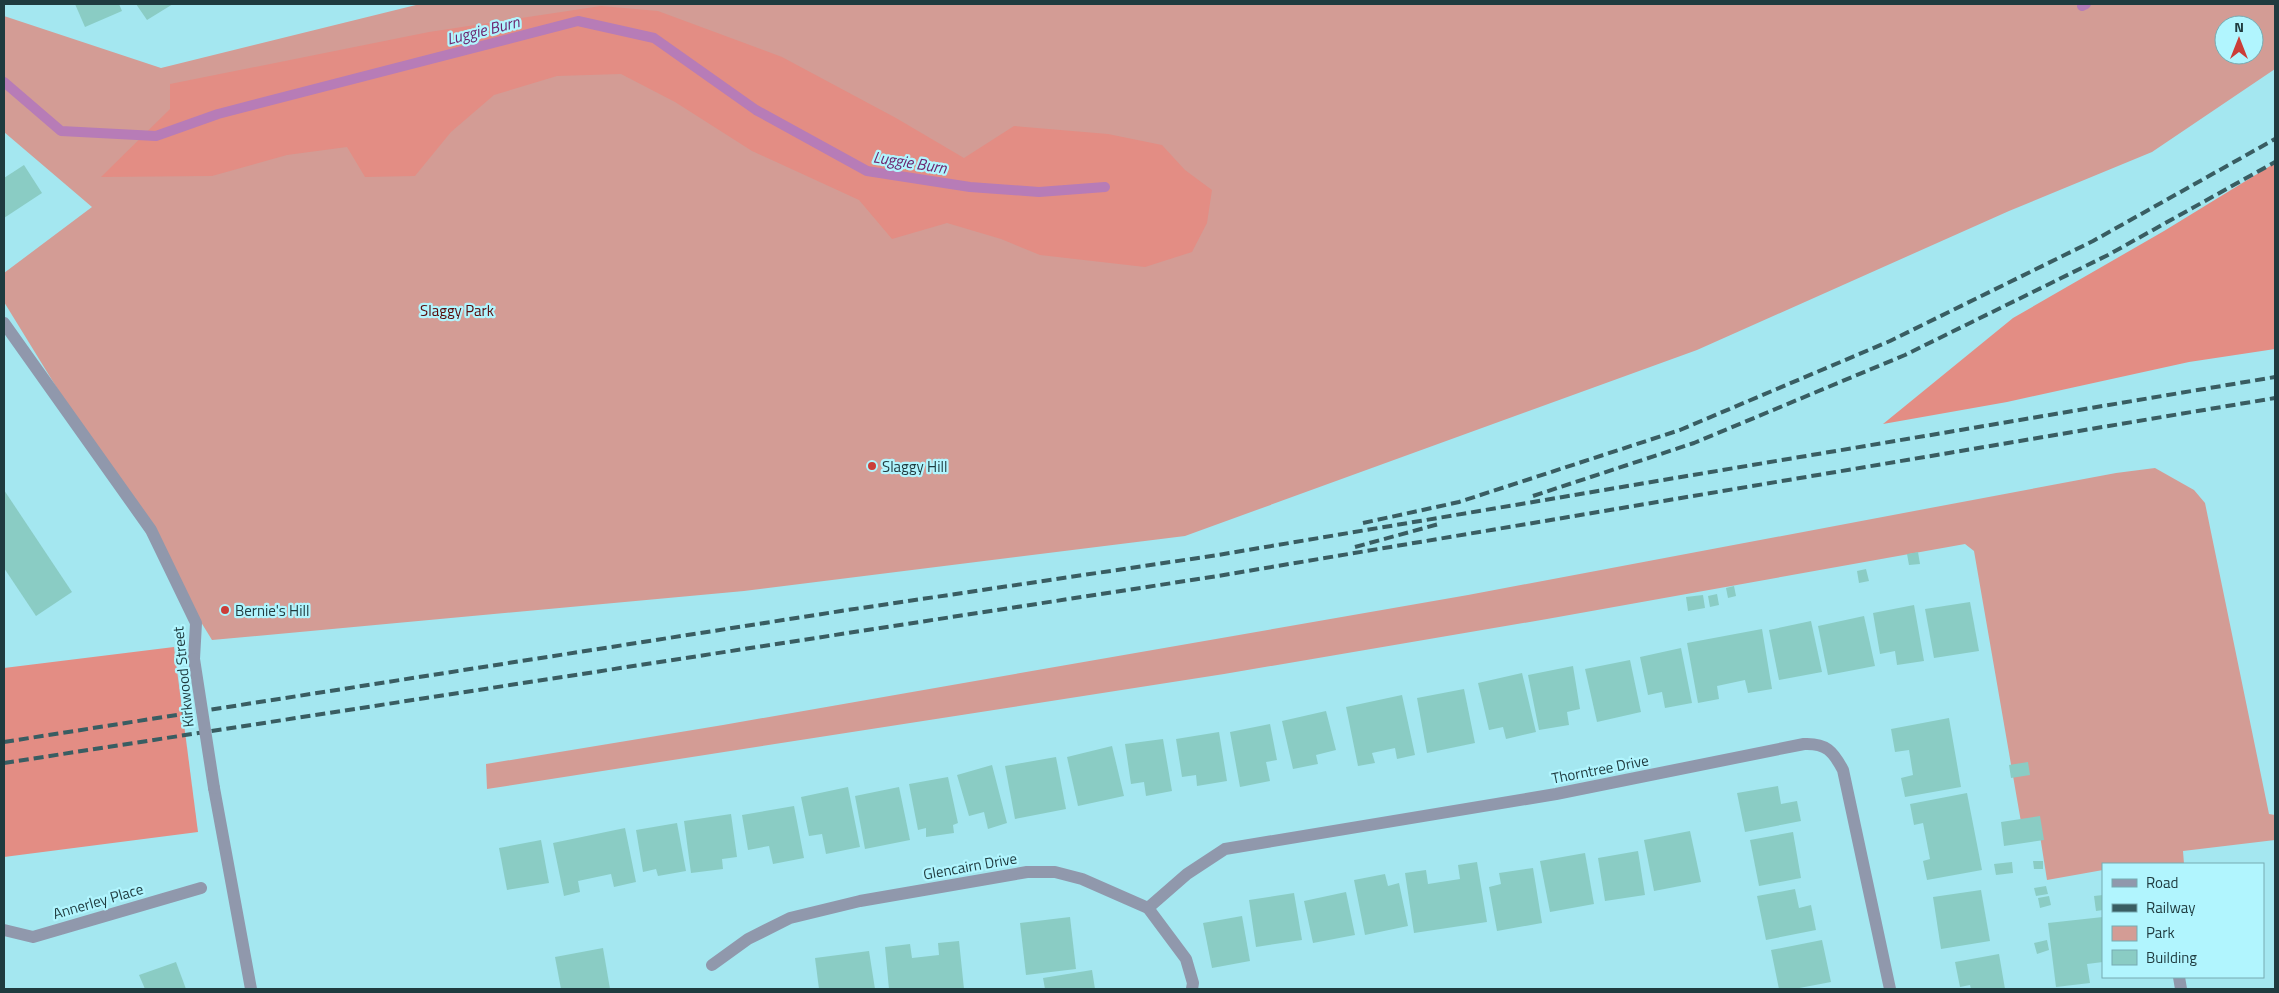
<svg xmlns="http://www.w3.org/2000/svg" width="2279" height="993" font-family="'Titillium Web',sans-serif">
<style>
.green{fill:#d39c95;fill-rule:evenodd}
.forest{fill:#e38d84}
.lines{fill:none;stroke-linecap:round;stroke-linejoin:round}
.stream{stroke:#b77cb7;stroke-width:10}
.building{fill:#8accc4}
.minor{stroke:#9098ac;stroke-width:12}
.rail{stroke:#395d62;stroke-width:4;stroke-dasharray:10 5;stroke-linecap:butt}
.minor-bridge{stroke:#9098ac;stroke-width:12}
.poi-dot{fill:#cb3d38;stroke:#b1f5fe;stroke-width:2}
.labels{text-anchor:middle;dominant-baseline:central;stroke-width:4.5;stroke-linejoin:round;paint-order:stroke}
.park-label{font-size:15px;fill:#590c0c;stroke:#b1f5fe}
.poi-label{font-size:15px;fill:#1f3b3f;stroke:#b1f5fe;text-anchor:start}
.street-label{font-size:15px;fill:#1f3b3f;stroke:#b1f5fe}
.water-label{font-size:16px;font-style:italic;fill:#6c256e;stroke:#b1f5fe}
</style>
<rect width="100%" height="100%" fill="#a4e7f0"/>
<g class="green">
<path d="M 420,4 L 2275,4 L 2275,69 L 2152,152 L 2009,211 L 1697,350 L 1185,536 L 744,591 L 212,640 L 4,302 L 4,273 L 92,207 L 4,132 L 4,16 L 161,68 ZM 2224,25 L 2254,25 L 2254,55 L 2224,55 Z"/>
<path d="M 2155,468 L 2194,490 L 2205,503 L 2269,814 L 2275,815 L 2275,840 L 2183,851 L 2184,864 L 2103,864 L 2103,870 L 2047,880 L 2038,823 L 2021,822 L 1974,551 L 1965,544 L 1547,619 L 1224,674 L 487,789 L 486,764 L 723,725 L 1468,595 L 2116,473 Z"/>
</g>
<g class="forest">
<path d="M 601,6 L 658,11 L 782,57 L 896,118 L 964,158 L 1014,126 L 1108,134 L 1162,145 L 1185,170 L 1212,190 L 1207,223 L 1192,252 L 1145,267 L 1040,255 L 1001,239 L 947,223 L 892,239 L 859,200 L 752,151 L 675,102 L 621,74 L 557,76 L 494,95 L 451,132 L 415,176 L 365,177 L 347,147 L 287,155 L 212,176 L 101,177 L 170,109 L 170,84 L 429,32 Z"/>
<path d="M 2275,163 L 2275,349 L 2189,362 L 2007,402 L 1883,424 L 2013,318 L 2164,231 Z"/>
<path d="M 174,647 L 198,832 L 4,857 L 4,668 Z"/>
</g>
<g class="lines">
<g class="stream">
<path d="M 2082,6 L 2086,4"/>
<path d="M 4,82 L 61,131 L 156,136 L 218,114 L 578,21 L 654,38 L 756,110 L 867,171 L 970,187 L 1039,192 L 1105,187"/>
</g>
</g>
<g class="building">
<path d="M 75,4 L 119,4 L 122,11 L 85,27 Z"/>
<path d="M 136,4 L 173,4 L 147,20 Z"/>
<path d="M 24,165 L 42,193 L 4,218 L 4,178 Z"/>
<path d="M 4,490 L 72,592 L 36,616 L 4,568 Z"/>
<path d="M 1918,552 L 1920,564 L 1909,565 L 1907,554 Z"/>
<path d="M 1866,569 L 1869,581 L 1859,583 L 1857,571 Z"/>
<path d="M 1734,586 L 1736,596 L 1728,598 L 1726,588 Z"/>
<path d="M 1717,594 L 1719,605 L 1710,607 L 1708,596 Z"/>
<path d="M 1703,595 L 1705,608 L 1688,611 L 1686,597 Z"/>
<path d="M 1970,602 L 1979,651 L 1934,658 L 1925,609 Z"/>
<path d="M 1914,605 L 1924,661 L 1897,665 L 1895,651 L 1880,654 L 1873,613 Z"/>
<path d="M 1864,616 L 1875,666 L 1828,675 L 1818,626 Z"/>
<path d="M 1811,621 L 1822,672 L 1779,680 L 1769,630 Z"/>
<path d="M 1762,629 L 1772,689 L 1748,693 L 1745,680 L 1717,686 L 1719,699 L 1698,703 L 1687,643 Z"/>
<path d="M 1681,648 L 1692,703 L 1665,708 L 1662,692 L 1648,695 L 1640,657 Z"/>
<path d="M 1630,660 L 1641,712 L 1597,722 L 1585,669 Z"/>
<path d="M 1573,666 L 1580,709 L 1567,712 L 1569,725 L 1539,730 L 1528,675 Z"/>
<path d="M 1522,673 L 1536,732 L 1506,739 L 1503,727 L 1489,730 L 1478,683 Z"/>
<path d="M 1464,689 L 1475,743 L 1427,753 L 1417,698 Z"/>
<path d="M 1402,695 L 1415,755 L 1397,759 L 1395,748 L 1372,753 L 1375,763 L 1358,766 L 1346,707 Z"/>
<path d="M 1326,711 L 1336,750 L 1316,755 L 1318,764 L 1293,769 L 1282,721 Z"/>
<path d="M 1949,718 L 1961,787 L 1905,797 L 1901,778 L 1913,775 L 1909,750 L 1895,752 L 1891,729 Z"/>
<path d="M 1270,724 L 1277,760 L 1266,762 L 1270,781 L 1240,787 L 1230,732 Z"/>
<path d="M 1219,732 L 1227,781 L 1197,786 L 1196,775 L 1182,777 L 1176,739 Z"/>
<path d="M 1163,739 L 1172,791 L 1146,796 L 1144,782 L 1131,784 L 1125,744 Z"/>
<path d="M 1112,746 L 1124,796 L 1078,806 L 1067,757 Z"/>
<path d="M 1056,757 L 1066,809 L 1015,819 L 1005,766 Z"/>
<path d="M 2028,762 L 2030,775 L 2011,778 L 2009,765 Z"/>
<path d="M 992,765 L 1007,823 L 988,829 L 984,812 L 969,816 L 957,775 Z"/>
<path d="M 948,777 L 958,823 L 953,825 L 954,833 L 926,837 L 926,828 L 918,830 L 909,784 Z"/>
<path d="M 1778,786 L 1781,804 L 1797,801 L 1801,821 L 1745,832 L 1737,793 Z"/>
<path d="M 848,787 L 860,847 L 826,854 L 822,834 L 809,836 L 801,797 Z"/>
<path d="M 899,787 L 910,840 L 865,849 L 855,796 Z"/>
<path d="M 1967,793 L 1982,870 L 1927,880 L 1923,861 L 1930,859 L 1923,823 L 1914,825 L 1910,804 Z"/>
<path d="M 794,806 L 804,858 L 773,864 L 769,846 L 748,850 L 742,815 Z"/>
<path d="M 731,814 L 737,857 L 722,859 L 723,869 L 691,873 L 684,821 Z"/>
<path d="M 2040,816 L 2044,840 L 2004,846 L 2001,822 Z"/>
<path d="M 677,823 L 686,871 L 658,876 L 656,869 L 643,872 L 636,830 Z"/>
<path d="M 625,828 L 636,882 L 614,887 L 611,874 L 578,881 L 580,892 L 564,896 L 553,843 Z"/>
<path d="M 1690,831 L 1701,882 L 1654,891 L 1644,840 Z"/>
<path d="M 1793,832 L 1801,878 L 1759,886 L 1750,840 Z"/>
<path d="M 541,840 L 549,883 L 507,890 L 499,848 Z"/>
<path d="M 1638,851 L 1645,895 L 1605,901 L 1598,858 Z"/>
<path d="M 1585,853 L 1594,904 L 1550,912 L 1540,861 Z"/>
<path d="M 2033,861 L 2043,861 L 2043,869 L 2034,869 Z"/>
<path d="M 1477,862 L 1487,922 L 1414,933 L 1405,873 L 1426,870 L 1428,884 L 1460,879 L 1458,865 Z"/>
<path d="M 2012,862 L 2013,873 L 1996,875 L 1994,864 Z"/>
<path d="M 1533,868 L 1542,923 L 1497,931 L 1489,887 L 1501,884 L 1499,873 Z"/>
<path d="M 1385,874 L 1388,886 L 1399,883 L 1408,926 L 1365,935 L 1354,880 Z"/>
<path d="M 2046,886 L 2048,894 L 2036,896 L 2034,888 Z"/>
<path d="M 1795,889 L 1799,908 L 1811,905 L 1816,930 L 1766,940 L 1757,896 Z"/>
<path d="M 1981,890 L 1990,941 L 1941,949 L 1933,897 Z"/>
<path d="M 1346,892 L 1355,935 L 1313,943 L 1304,901 Z"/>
<path d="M 1294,893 L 1302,940 L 1256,947 L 1249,900 Z"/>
<path d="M 2103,895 L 2103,910 L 2096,911 L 2094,896 Z"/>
<path d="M 2049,896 L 2051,905 L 2040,908 L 2038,898 Z"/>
<path d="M 1242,916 L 1250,961 L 1212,968 L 1203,923 Z"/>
<path d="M 1070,917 L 1076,969 L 1026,975 L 1020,923 Z"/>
<path d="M 2103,917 L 2103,962 L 2087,964 L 2090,983 L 2056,987 L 2048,923 Z"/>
<path d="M 1822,940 L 1831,982 L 1794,989 L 1779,989 L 1771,950 Z"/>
<path d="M 2047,940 L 2049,950 L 2037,954 L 2034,943 Z"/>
<path d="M 959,941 L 964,989 L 889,989 L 885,947 L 910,944 L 912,958 L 939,955 L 938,943 Z"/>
<path d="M 603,948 L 610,989 L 561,989 L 555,957 Z"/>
<path d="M 869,951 L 875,989 L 819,989 L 815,958 Z"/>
<path d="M 1999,954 L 2005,989 L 1971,989 L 1970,985 L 1960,987 L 1955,962 Z"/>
<path d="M 176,962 L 186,989 L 145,989 L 139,975 Z"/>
<path d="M 1092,970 L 1095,989 L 1045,989 L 1043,978 Z"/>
</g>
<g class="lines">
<g class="minor">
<path d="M 4,323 L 151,530 L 196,623 L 194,659"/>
<path d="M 214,788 L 251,989"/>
<path d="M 1148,908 L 1187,874 L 1225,849 L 1556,794 L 1804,744 C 1826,743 1833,751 1843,770 L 1890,989"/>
<path d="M 4,930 L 33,937 L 201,888"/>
<path d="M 712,965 L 748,939 L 790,918 L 860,901 L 1027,872 L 1055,872 L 1082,879 L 1148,908 L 1186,959 L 1193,983 L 1192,989"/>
<path d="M 2179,977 L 2181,989"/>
</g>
<g class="rail">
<path d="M 1533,496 L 1694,443 L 1905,355 L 2108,255 L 2275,162"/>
<path d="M 1363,523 L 1459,502 L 1680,430 L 1890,341 L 2093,241 L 2275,139"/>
<path d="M 1355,547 L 1439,524"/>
<path d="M 4,742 L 841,611 L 1218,555 L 2275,377"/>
<path d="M 4,763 L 1218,576 L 2275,398"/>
</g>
<path class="minor-bridge" d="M 194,659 L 214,788"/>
</g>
<g class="poi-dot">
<circle cx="872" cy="466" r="5"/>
<circle cx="225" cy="610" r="5"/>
</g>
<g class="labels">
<g class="park-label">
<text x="457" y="310">Slaggy Park</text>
</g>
<g class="poi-label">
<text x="882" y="466">Slaggy Hill</text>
<text x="235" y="610">Bernie's Hill</text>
</g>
<g class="street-label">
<text transform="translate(183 677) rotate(-96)">Kirkwood Street</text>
<text transform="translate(1600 769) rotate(-11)">Thorntree Drive</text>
<text transform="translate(970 866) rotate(-10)">Glencairn Drive</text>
<text transform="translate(98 901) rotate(-16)">Annerley Place</text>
</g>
<g class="water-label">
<text transform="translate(483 30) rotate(-14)">Luggie Burn</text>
<text transform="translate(910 162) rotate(9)">Luggie Burn</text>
</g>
</g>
<rect width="2279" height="993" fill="none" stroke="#1f3b3f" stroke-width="10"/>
<rect x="2102" y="863" width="162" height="115" fill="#b1f5fe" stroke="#77abb2"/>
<rect x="2112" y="879" width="25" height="8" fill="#9098ac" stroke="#77abb2"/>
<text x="2146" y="888" font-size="15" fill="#1f3b3f">Road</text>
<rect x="2112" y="904" width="25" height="8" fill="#395d62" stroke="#77abb2"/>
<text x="2146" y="913" font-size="15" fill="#1f3b3f">Railway</text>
<rect x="2112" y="926" width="25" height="15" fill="#d39c95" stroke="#77abb2"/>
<text x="2146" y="938" font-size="15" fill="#1f3b3f">Park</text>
<rect x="2112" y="950" width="25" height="15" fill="#8accc4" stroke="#77abb2"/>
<text x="2146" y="963" font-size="15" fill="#1f3b3f">Building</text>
<g transform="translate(2239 40)"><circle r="24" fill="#b1f5fe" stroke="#77abb2"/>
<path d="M0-4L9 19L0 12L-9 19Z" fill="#cb3d38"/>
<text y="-8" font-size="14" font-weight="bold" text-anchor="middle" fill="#1f3b3f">N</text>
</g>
</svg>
